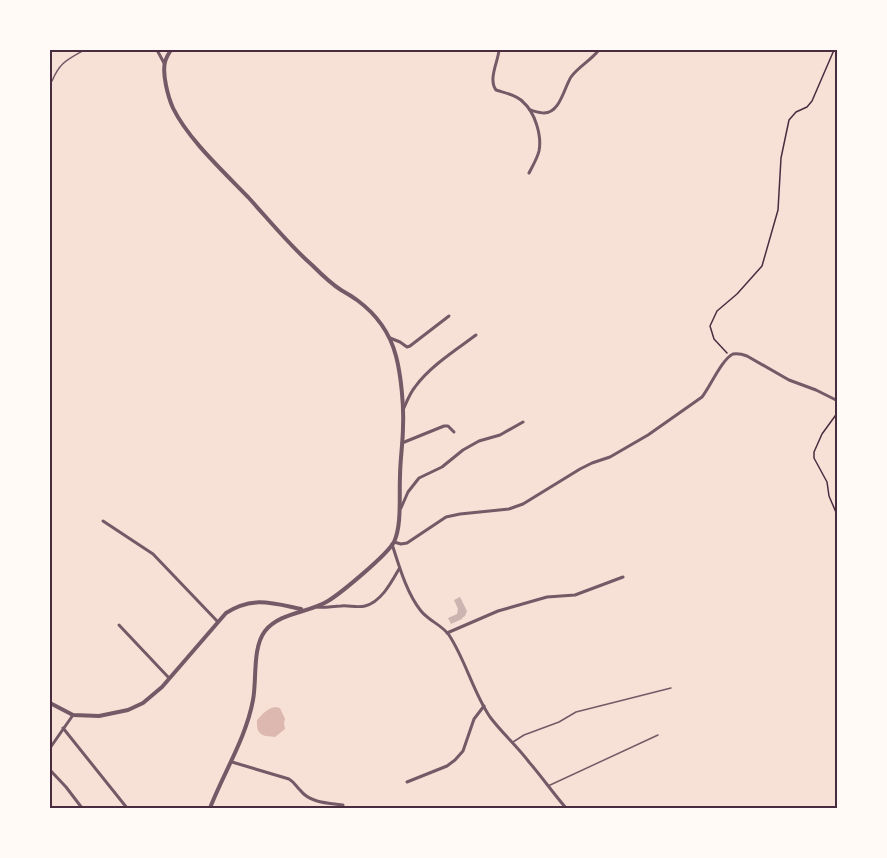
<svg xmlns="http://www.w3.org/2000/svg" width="887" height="858" font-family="Overpass,sans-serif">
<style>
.water{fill:#dcb8b0}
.building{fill:#ccb4b1}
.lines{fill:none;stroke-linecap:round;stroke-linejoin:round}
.path{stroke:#4a2c40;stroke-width:1.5}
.service{stroke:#755966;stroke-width:1.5}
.minor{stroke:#755966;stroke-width:3}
.tertiary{stroke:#755966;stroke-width:4}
.neatline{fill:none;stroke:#4a2c40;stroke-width:2}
</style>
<rect width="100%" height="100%" fill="#f7e1d7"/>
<path class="water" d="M 275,707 L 280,708 L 285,719 L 284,723 L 285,729 L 275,737 C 262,736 256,735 257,720 C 264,713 266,709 275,707 Z"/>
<path class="building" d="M 460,597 L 467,611 L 465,616 L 462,618 L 462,619 L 451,624 L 448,618 L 457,614 L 458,609 L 454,600 Z"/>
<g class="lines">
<g class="path">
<path d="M 727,353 L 714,339 L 710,326 L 717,311 L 737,294 L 762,266 L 778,210 L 781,158 L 789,120 L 796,112 L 807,107 L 812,101 L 834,50"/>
<path d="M 838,412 L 822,434 L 814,452 L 814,458 L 827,482 L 829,496 L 838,517"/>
</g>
<g class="service">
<path d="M 52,81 C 60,62 67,60 84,50"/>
<path d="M 513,742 L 524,735 L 559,722 L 576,712 L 671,688"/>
<path d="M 548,786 L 658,735"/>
</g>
<g class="minor">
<path d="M 157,50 L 164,63"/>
<path d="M 499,50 C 498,62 488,79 496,90 C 505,93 517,95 523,102 C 535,112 542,136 539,151 C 537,159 532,167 529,173"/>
<path d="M 530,110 C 534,111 540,113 544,113 C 560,113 564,88 571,77 C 578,67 590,61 598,51"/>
<path d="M 390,338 L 400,342 L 407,347 L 410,346 L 449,316"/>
<path d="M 404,408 C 407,401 410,393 415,387 C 429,367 457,349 476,335"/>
<path d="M 402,443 L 444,426 L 448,426 L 454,432"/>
<path d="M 401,508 L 408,492 L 419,478 L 442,467 L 463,450 L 479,441 L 500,435 L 523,422"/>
<path d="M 103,521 L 153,554 L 218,622"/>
<path d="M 394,542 L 401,544 L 407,543 L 446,517 L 460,514 L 509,509 L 523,504 L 580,469 L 592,463 L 610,457 L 648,435 L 702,397 C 710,387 722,359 733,354 C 738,353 742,354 747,356 L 789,380 L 816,390 L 838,401"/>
<path d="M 392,544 C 399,566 407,594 421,611 C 429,621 442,625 449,635 C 466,661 473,692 490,717 C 502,733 517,746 529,762 C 542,777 553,793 566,808"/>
<path d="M 317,607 C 325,608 333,606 341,606 C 348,605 357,608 365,606 C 381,602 391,583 399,569"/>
<path d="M 119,625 L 169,678"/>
<path d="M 447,633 L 498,611 L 547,597 L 575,595 L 623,577"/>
<path d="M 63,728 L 127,808"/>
<path d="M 50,748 L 73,715"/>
<path d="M 232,762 L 289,779 C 294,782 296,786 300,790 C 310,803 327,803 343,805"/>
<path d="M 50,770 L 66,787 L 82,808"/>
<path d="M 407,782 L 447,766 L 455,760 L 463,751 L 474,719 L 484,706"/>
</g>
<g class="tertiary">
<path d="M 171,50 C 169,53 166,58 165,62 C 162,74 168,97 173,108 C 188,139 224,172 248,197 C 269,220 289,245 312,265 C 321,274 330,283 341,290 C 346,293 352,296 357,300 C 376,314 390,333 396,356 C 401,375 404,406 403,426 C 403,443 400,460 400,477 C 399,496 402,525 394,542 C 387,555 341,593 328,601 C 309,613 280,612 265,631 C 252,648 257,680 253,700 C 246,738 224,772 210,808"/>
<path d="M 50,703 L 73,715 L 99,716 L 128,710 L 143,703 L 162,687 L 226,613 C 253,596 272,603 301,609"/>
</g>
</g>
<rect width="887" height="858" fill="none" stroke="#fffaf5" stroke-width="102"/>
<rect x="51" y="51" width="785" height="756" class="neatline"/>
</svg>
